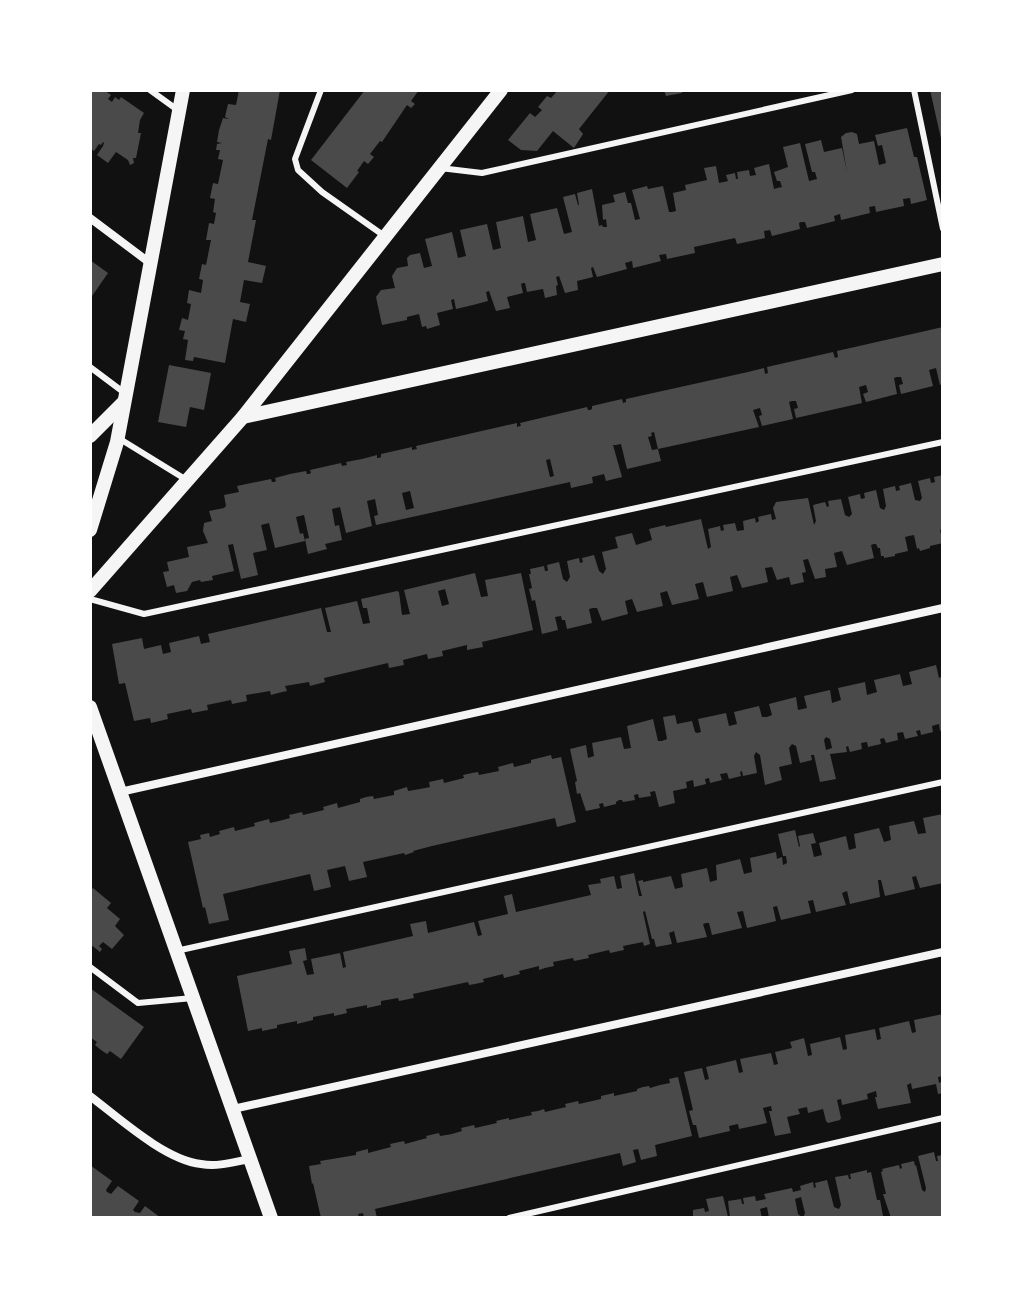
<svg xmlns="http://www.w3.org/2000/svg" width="1033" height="1308" font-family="'Asap Condensed',sans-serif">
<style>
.building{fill:#4a4a4a;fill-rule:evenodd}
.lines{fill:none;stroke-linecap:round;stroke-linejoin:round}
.service{stroke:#f5f5f5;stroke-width:6}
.minor{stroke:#f5f5f5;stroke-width:8}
.tertiary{stroke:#f5f5f5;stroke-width:14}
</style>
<rect width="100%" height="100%" fill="#111"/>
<g class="building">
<path d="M 90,90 L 104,90 L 111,95 L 108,99 L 112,102 L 115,97 L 119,100 L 121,97 L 144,113 L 140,120 L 138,133 L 141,133 L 136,158 L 133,158 L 134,163 L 130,165 L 128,160 L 116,152 L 108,163 L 97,155 L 103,146 L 104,143 L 103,142 L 101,145 L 99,144 L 94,151 L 90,148 Z"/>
<path d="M 239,90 L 280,90 L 271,140 L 268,139 L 252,220 L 256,220 L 248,262 L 266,266 L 262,283 L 244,280 L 240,302 L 250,304 L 246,322 L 233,319 L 225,363 L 194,357 L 193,361 L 185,360 L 188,340 L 183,339 L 185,331 L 179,330 L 182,318 L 188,320 L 191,304 L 187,303 L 189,290 L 201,293 L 203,280 L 199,279 L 202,264 L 206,265 L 211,240 L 206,240 L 209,223 L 214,224 L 216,213 L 213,212 L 215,199 L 210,198 L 213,183 L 218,184 L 223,160 L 218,159 L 220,150 L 216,150 L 217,144 L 222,143 L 217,142 L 219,130 L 223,118 L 229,119 L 225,117 L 228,104 L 236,105 Z"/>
<path d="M 365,90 L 419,90 L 411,101 L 415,104 L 411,108 L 407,105 L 382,142 L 380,141 L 370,154 L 374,157 L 368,164 L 364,161 L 357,171 L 359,172 L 347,188 L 311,160 Z"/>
<path d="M 558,90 L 610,90 L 579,129 L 583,134 L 574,148 L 553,131 L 537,151 L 521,150 L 508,140 L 530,113 L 535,117 L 542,110 L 538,107 L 547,96 L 551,98 Z"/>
<path d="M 664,90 L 682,90 L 682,93 L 666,96 Z"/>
<path d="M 930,90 L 943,90 L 943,143 L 942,143 Z"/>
<path d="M 907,128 L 914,157 L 917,157 L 927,200 L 911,204 L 910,198 L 903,199 L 904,206 L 876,212 L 875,206 L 869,207 L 870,213 L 841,220 L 840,214 L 834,216 L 835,221 L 807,228 L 805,222 L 801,222 L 799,223 L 800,229 L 772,236 L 770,230 L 764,231 L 765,238 L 737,244 L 735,238 L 694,247 L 695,253 L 667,259 L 666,254 L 659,255 L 661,261 L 633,268 L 632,261 L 625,263 L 627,269 L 597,277 L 593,267 L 591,268 L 593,277 L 577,281 L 578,290 L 565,293 L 559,276 L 556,277 L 558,285 L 556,286 L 557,295 L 545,298 L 543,289 L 527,292 L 525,283 L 523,283 L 521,284 L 523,293 L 507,297 L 510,308 L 496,311 L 489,291 L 486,292 L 488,301 L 473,305 L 456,309 L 454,299 L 451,300 L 453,309 L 437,313 L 440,325 L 427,329 L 426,326 L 422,327 L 419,314 L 407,317 L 407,320 L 382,325 L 376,297 L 381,290 L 395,288 L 392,276 L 397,268 L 408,266 L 407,258 L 410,255 L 420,253 L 424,268 L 432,266 L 425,239 L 452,232 L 458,258 L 466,256 L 460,230 L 487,224 L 493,250 L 501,248 L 496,222 L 523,216 L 528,242 L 536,240 L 530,214 L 557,208 L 564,234 L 572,232 L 563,197 L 575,194 L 578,205 L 579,205 L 577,193 L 592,189 L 599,226 L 602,225 L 603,227 L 607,227 L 606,219 L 603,220 L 602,205 L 615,202 L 613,195 L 625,192 L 628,203 L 631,203 L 635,220 L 640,219 L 632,190 L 647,186 L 648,189 L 663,186 L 669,212 L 672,212 L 676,211 L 673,193 L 686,190 L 685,185 L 707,180 L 704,168 L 716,166 L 719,183 L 728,181 L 726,175 L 735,173 L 736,179 L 738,179 L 737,172 L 749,170 L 750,176 L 756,175 L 754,168 L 769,164 L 774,189 L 777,188 L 782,187 L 780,181 L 777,181 L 774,172 L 788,167 L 783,147 L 800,143 L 809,181 L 817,179 L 815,172 L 812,172 L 805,144 L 821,140 L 824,152 L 842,148 L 847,172 L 841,137 L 846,133 L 852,132 L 857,134 L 859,144 L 874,141 L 879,165 L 886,163 L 882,145 L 878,146 L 875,135 Z"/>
<path d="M 90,260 L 108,273 L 90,299 Z"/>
<path d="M 943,327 L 943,384 L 940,385 L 936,368 L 929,370 L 933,386 L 901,394 L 899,385 L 903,384 L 901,377 L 897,377 L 894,378 L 897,394 L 866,402 L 863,394 L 868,392 L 866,385 L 859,387 L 862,403 L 796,418 L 794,409 L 798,408 L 796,401 L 792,401 L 789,402 L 793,419 L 762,426 L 759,416 L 762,415 L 760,408 L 753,410 L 759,427 L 658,449 L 661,461 L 627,469 L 621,444 L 616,445 L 613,445 L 622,477 L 606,481 L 604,474 L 592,477 L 593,483 L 571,488 L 570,482 L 376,525 L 374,516 L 378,515 L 375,499 L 367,501 L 372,526 L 346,533 L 340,507 L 332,509 L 335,526 L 339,525 L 342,540 L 325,544 L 327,549 L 308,554 L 305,539 L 309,538 L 304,515 L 296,517 L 300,534 L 303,533 L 305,541 L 275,548 L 269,523 L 261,525 L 267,550 L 253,553 L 258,575 L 241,579 L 233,544 L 228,545 L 234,571 L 212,576 L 213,580 L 201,582 L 200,580 L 192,582 L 187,591 L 176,593 L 174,585 L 167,587 L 163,572 L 169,571 L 167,562 L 189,557 L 187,547 L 208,543 L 203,531 L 204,523 L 212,521 L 209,511 L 224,508 L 226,506 L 224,495 L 239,492 L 237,486 L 271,479 L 272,482 L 274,482 L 276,481 L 275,478 L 290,474 L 306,471 L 307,474 L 309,474 L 311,473 L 310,470 L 341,463 L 342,466 L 347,465 L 346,462 L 362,459 L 377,455 L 377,458 L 379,458 L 381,457 L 381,454 L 412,447 L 412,450 L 417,449 L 416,446 L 517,423 L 517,427 L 520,426 L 521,426 L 520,423 L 587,407 L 588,410 L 590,410 L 592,409 L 592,406 L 622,399 L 623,403 L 626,402 L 626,399 L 748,372 L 764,368 L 765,374 L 768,373 L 767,367 L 833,352 L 835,358 L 838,357 L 837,351 ZM 654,432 L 658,449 L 652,450 L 648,437 L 652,436 L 651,433 ZM 550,459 L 554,476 L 550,477 L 546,460 ZM 410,491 L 414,508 L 406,510 L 402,493 Z"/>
<path d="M 169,365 L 211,373 L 204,410 L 190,407 L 186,427 L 158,422 Z"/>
<path d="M 943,475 L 943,529 L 940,530 L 943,543 L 930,546 L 930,548 L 920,551 L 919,548 L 917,549 L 914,535 L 909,536 L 905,537 L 908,551 L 895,554 L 895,556 L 884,558 L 884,556 L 881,556 L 880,548 L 878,548 L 876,544 L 874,544 L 871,545 L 874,558 L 847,565 L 842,551 L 834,553 L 837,567 L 825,569 L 826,577 L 815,579 L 808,559 L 803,560 L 806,572 L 802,573 L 804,582 L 791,585 L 789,577 L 777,580 L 772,567 L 765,568 L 768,582 L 742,588 L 737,575 L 730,577 L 733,591 L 707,597 L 703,582 L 695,584 L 699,599 L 672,605 L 667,591 L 660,593 L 663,606 L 637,612 L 632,599 L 625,601 L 628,614 L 602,621 L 597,608 L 593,608 L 589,609 L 592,623 L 567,629 L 565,620 L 562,620 L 561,616 L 555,617 L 558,630 L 542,634 L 535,600 L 532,601 L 529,589 L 532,588 L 529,574 L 531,574 L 530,569 L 544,566 L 545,571 L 547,571 L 548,570 L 547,565 L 559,562 L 563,579 L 567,582 L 570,577 L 567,561 L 579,558 L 580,563 L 583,562 L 582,558 L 594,555 L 599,571 L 603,574 L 606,569 L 602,552 L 618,548 L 615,537 L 632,533 L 636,545 L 652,540 L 649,529 L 665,525 L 666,527 L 701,519 L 708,549 L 711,547 L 708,529 L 720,526 L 721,531 L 724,530 L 723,525 L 735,523 L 737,531 L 744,530 L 743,521 L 755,518 L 756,523 L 759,521 L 758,517 L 771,514 L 772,520 L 776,519 L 773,508 L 776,502 L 808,498 L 814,525 L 816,521 L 813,505 L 825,502 L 827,507 L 829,506 L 828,501 L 841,499 L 845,515 L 849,517 L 852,514 L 848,497 L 860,494 L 861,499 L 865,498 L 864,493 L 876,490 L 880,508 L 884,510 L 886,506 L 883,489 L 895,486 L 896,491 L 900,490 L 899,486 L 911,483 L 915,500 L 920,501 L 922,498 L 918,481 L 930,478 L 931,483 L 935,482 L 934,477 Z"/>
<path d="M 475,573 L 481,597 L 488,596 L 485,580 L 521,573 L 533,630 L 482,642 L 483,647 L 467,650 L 467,645 L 442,651 L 443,656 L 428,659 L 427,654 L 403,660 L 404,665 L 389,668 L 388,663 L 324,678 L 325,682 L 310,686 L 309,682 L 285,686 L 287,691 L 278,693 L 271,695 L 270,691 L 246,695 L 247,701 L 232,704 L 231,700 L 207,705 L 208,710 L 192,713 L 191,709 L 167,714 L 168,719 L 151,723 L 150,718 L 134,721 L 125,683 L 119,684 L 112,644 L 142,638 L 144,649 L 161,645 L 163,654 L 171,652 L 169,643 L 199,636 L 201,644 L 205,643 L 210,642 L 208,634 L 321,608 L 327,632 L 331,632 L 325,608 L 357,601 L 363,624 L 370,623 L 367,608 L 363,608 L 361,599 L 397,591 L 399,592 L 402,615 L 410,614 L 404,590 ZM 445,589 L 449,604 L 442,606 L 438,591 Z"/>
<path d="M 936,665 L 939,678 L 943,676 L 943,730 L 940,731 L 939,724 L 932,726 L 933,732 L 921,735 L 920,730 L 916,731 L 918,736 L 905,739 L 903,732 L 897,733 L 898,740 L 886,743 L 884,738 L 880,739 L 881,744 L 868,747 L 867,742 L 861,743 L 862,749 L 850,752 L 848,746 L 846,747 L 847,752 L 830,754 L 836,779 L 820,782 L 814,755 L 811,755 L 812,760 L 800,763 L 796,746 L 792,744 L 789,748 L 792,764 L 779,767 L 782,780 L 765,785 L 760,755 L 756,752 L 754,756 L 757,773 L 743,776 L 742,771 L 740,772 L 741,776 L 729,779 L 727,773 L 720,774 L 722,780 L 710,783 L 709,778 L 705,779 L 706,784 L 694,787 L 693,780 L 686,782 L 687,788 L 673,791 L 675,803 L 659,807 L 655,791 L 650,792 L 651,796 L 639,798 L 638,794 L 634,795 L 635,800 L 623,802 L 622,800 L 619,800 L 616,802 L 616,804 L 604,807 L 603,803 L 599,804 L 600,808 L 586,811 L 580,793 L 577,794 L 575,782 L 577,781 L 570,749 L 586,745 L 588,758 L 594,756 L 592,743 L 621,737 L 624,749 L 631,748 L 627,726 L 653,719 L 658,741 L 662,741 L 667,739 L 663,717 L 675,715 L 677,724 L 692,721 L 695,732 L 697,733 L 701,732 L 698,719 L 726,713 L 729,726 L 737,724 L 734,712 L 759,706 L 762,717 L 767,717 L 772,715 L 769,704 L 796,697 L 798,710 L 807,708 L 804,696 L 830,690 L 832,703 L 841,700 L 838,688 L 865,682 L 867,695 L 877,692 L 874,680 L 900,674 L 903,686 L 908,685 L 912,684 L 909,672 ZM 826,737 L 830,739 L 832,748 L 826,750 L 824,740 Z"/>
<path d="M 551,755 L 552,759 L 561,757 L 576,822 L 557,827 L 555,818 L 432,846 L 413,851 L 414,852 L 405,855 L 404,853 L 363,862 L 367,877 L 349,881 L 345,866 L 327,870 L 331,887 L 314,891 L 310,874 L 223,894 L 229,920 L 209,924 L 205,907 L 203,908 L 188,842 L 201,839 L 200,835 L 209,833 L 210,837 L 220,834 L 219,831 L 234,827 L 235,831 L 255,826 L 254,823 L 269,819 L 270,823 L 279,821 L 290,818 L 289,815 L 302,812 L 303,815 L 324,810 L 323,807 L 337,803 L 338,808 L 360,802 L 360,799 L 366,797 L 373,796 L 374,799 L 394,795 L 394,791 L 407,787 L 408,791 L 420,789 L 430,787 L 429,782 L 443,779 L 444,783 L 464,778 L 463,775 L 472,773 L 478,772 L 479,775 L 499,771 L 498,767 L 513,763 L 514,767 L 531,763 L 531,760 Z"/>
<path d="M 943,814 L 943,883 L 920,888 L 916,876 L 912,877 L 915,889 L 885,896 L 881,880 L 878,880 L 880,897 L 850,904 L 847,891 L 842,893 L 846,905 L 816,912 L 813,900 L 808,901 L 811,913 L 781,920 L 777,906 L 773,907 L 776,921 L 747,928 L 743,911 L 737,912 L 742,928 L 712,935 L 709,923 L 706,923 L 703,924 L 707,937 L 677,943 L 674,931 L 669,933 L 672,944 L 656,947 L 654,939 L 652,939 L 645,911 L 643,912 L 650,944 L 644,946 L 643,942 L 623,946 L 624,950 L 610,953 L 609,950 L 588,955 L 589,958 L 574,961 L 573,958 L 553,962 L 554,966 L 545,968 L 539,970 L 539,966 L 519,971 L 520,974 L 504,978 L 503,974 L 483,979 L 484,982 L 475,984 L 469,985 L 468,982 L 413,994 L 414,998 L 399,1001 L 398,998 L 381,1001 L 381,1005 L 367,1008 L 367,1005 L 352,1008 L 346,1009 L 347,1013 L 334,1016 L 334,1013 L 313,1017 L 313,1020 L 297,1024 L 297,1021 L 277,1025 L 277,1028 L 262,1031 L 262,1028 L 248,1031 L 237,976 L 292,964 L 289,951 L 305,948 L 307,960 L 303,961 L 307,975 L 314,974 L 311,959 L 340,953 L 343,968 L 346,967 L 343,952 L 413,936 L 410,924 L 426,921 L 428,933 L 474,922 L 478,936 L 482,935 L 478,921 L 508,914 L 504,896 L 512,894 L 516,912 L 591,895 L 588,885 L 601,883 L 600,879 L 614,876 L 617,889 L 622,888 L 620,876 L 634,873 L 639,896 L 642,896 L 638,881 L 643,880 L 643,882 L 671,876 L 675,889 L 683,887 L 681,874 L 707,868 L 710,882 L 717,880 L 716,865 L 740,859 L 744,874 L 752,872 L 750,858 L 776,852 L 777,859 L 782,857 L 783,865 L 787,863 L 786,856 L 783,856 L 778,834 L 795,830 L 799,847 L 800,846 L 798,836 L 813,833 L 816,843 L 811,844 L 814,857 L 822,855 L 819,843 L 846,836 L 849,850 L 856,848 L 854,834 L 879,828 L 884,842 L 891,840 L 889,826 L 914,821 L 918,834 L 926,833 L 923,818 Z"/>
<path d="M 93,888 L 111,903 L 107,908 L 120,919 L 115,926 L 124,935 L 112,949 L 103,942 L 99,946 L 102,949 L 100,952 L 90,944 L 90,892 Z"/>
<path d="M 90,988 L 144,1027 L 121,1059 L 110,1051 L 107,1054 L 101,1050 L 95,1045 L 97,1042 L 90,1037 Z"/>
<path d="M 943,1014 L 943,1076 L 938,1077 L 939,1083 L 943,1081 L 943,1093 L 938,1094 L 936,1084 L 912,1089 L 911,1083 L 907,1085 L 911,1103 L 878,1109 L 875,1097 L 877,1097 L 876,1091 L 867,1094 L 868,1099 L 842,1105 L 841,1099 L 837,1100 L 841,1118 L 840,1120 L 828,1123 L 826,1121 L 823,1109 L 808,1113 L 807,1107 L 798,1109 L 800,1114 L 787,1117 L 791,1133 L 775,1136 L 769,1111 L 772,1111 L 771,1106 L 763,1108 L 767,1123 L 739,1129 L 738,1124 L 729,1126 L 730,1131 L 699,1138 L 696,1125 L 693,1125 L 689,1111 L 693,1110 L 684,1072 L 702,1068 L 705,1080 L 709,1079 L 706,1067 L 736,1060 L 739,1073 L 743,1072 L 740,1059 L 771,1053 L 774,1065 L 778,1064 L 775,1052 L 792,1048 L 790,1042 L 804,1038 L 808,1056 L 812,1055 L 810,1044 L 840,1037 L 843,1050 L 847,1049 L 845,1035 L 875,1029 L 877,1040 L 881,1039 L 879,1028 L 909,1021 L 912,1033 L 916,1032 L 914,1020 Z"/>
<path d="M 678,1077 L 692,1136 L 655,1145 L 657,1156 L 641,1160 L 638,1149 L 633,1150 L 636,1162 L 623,1166 L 620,1153 L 375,1209 L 377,1218 L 364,1218 L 363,1213 L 358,1214 L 359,1218 L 321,1218 L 313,1183 L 312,1184 L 309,1166 L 321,1164 L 320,1161 L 356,1155 L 356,1152 L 368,1149 L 368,1153 L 391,1147 L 390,1144 L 404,1141 L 405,1144 L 427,1138 L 426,1136 L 439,1133 L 440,1136 L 452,1134 L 462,1131 L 461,1128 L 474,1125 L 475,1128 L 497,1123 L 496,1121 L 509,1118 L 509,1120 L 532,1115 L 531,1112 L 538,1111 L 544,1109 L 545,1112 L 566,1107 L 565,1104 L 578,1101 L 579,1104 L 601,1099 L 601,1096 L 614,1093 L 614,1096 L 637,1091 L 637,1089 L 643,1087 L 649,1086 L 650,1088 L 660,1085 L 670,1083 L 669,1079 Z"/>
<path d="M 934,1152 L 936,1161 L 938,1161 L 937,1156 L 943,1155 L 943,1218 L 891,1218 L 883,1194 L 886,1194 L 881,1172 L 883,1171 L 882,1169 L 899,1165 L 900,1169 L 902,1168 L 901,1164 L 914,1161 L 915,1166 L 916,1165 L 922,1190 L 925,1192 L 926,1188 L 918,1156 Z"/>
<path d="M 90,1165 L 112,1181 L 106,1190 L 107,1192 L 111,1194 L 118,1186 L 139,1201 L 133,1210 L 135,1212 L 140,1213 L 145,1206 L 161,1218 L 90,1218 Z"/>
<path d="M 867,1170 L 867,1173 L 871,1172 L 877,1200 L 880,1200 L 883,1216 L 882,1218 L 769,1218 L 767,1207 L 760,1209 L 762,1218 L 730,1218 L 728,1201 L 741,1199 L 742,1204 L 744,1204 L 743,1198 L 755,1196 L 756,1201 L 766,1199 L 764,1194 L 792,1188 L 793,1192 L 801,1190 L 800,1186 L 813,1182 L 814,1188 L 816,1187 L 815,1183 L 827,1180 L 834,1207 L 839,1209 L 841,1205 L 835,1177 L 848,1175 L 849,1179 L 851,1179 L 850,1174 ZM 801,1197 L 805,1213 L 803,1218 L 798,1214 L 795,1199 Z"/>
<path d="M 723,1196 L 728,1217 L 693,1218 L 693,1210 L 704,1208 L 705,1212 L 709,1211 L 706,1199 Z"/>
</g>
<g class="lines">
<g class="service">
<path d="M 150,90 L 179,111"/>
<path d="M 321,90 L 295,159 L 298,170 L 322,192 L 383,235"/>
<path d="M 914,90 L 943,229"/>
<path d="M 440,168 L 482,173 L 852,90"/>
<path d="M 90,367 L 126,394"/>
<path d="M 120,439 L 185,479"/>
<path d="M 90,599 L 144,614 L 943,442"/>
<path d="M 176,951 L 943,782"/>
<path d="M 90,967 L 138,1003 L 193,998"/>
<path d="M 509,1218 L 943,1118"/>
</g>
<g class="minor">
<path d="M 90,218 L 150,263"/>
<path d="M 120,792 L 943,608"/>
<path d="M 90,1096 C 119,1118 165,1160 201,1164 C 218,1167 234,1162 250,1159"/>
<path d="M 233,1109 L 943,952"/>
</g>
<g class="tertiary">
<path d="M 243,417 L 943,264"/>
<path d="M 90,436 L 124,402"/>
<path d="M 90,530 L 117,442 L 183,90"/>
<path d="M 90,591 L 243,417 L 501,90"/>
<path d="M 90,707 L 271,1218"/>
</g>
</g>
<rect width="1033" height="1308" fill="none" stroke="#ffffff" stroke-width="184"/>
</svg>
